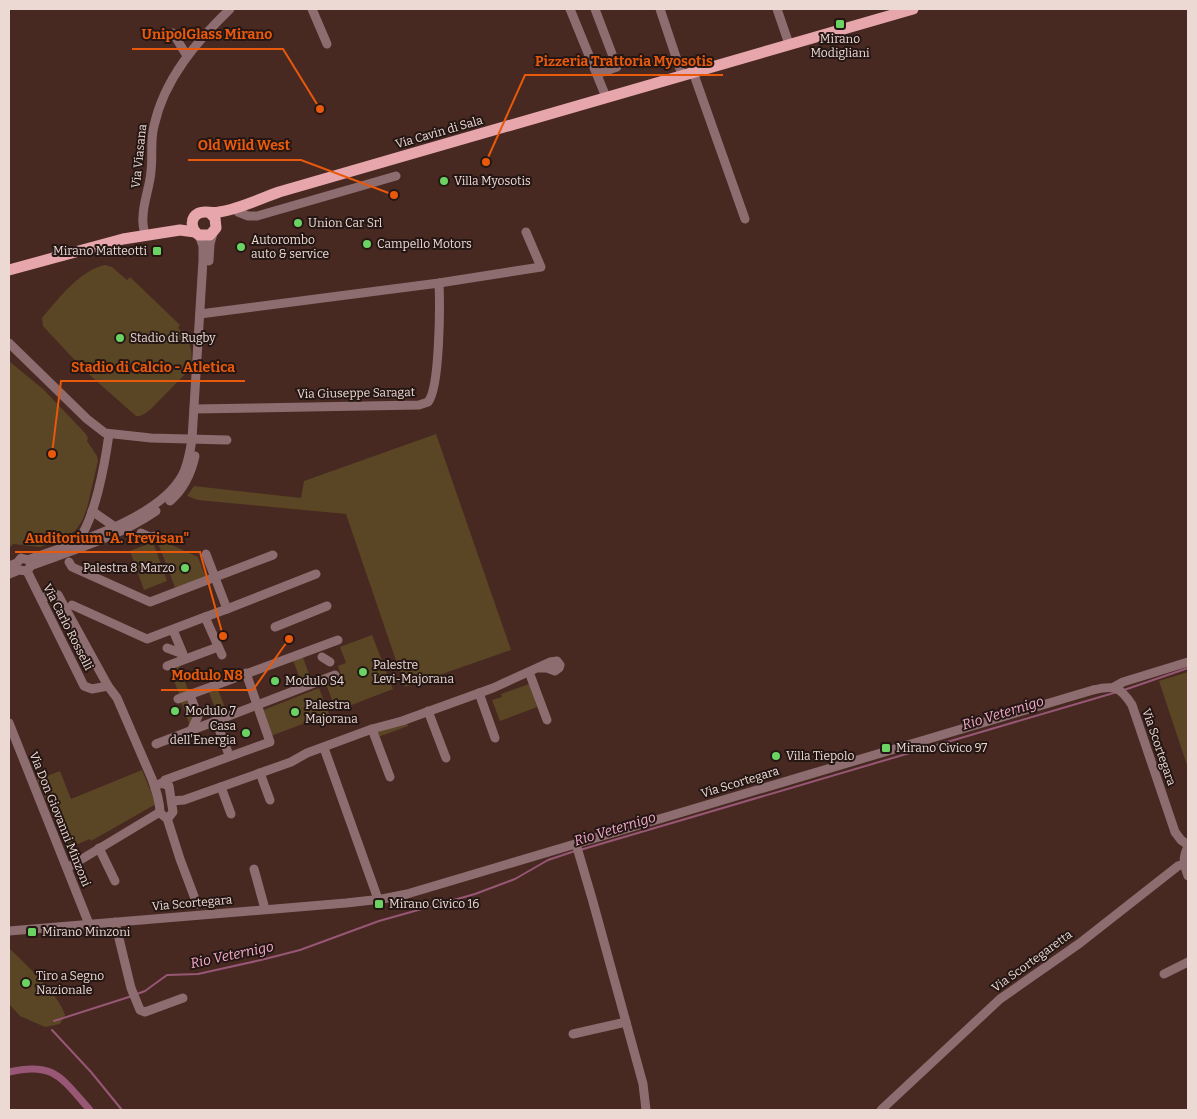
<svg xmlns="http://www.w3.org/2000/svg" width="1197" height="1119" font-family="Bitter,serif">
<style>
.green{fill:#5a4525}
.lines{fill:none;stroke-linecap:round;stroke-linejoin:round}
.stream{stroke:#975775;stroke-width:2}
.canal{stroke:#975775;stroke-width:7}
.minor{stroke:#8d6d70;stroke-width:9}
.major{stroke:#e7a6ac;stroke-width:11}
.poi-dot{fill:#6bd363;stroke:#241613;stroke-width:2}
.labels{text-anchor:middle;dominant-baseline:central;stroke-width:4;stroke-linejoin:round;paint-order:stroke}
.poi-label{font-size:12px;fill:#edd9d4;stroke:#241613;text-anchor:start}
.street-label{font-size:12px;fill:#edd9d4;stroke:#241613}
.water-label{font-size:14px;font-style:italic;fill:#f5aacc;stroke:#241613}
.leader{fill:none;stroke:#e8590c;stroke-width:2}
.callout-dot{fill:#e8590c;stroke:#241613;stroke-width:2}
.callout-label{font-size:14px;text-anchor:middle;font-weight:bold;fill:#e8590c;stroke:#241613;stroke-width:4;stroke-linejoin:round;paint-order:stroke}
</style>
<rect width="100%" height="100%" fill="#472922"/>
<g class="green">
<path d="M 105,265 L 112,267 L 127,280 L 130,277 L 180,325 L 178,328 C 191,342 193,349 191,368 L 152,408 C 147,412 142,417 136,416 L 84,370 L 43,326 L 42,318 C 58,299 80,270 105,265 Z"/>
<path d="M 10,362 L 43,389 L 86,434 L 88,438 L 87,441 L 97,456 L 98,461 L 87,508 L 82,521 L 75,531 L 62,539 L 40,547 L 13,544 L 9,548 Z"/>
<path d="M 436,434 L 511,650 L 405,687 L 346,514 L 198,500 L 187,496 L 194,486 L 301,498 L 304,481 Z"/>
<path d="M 156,538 L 198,557 L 206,578 L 176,590 Z"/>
<path d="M 153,542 L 167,581 L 144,590 L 130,551 Z"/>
<path d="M 372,635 L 393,689 L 336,711 L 325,681 L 341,675 L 338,666 L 346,663 L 340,647 Z"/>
<path d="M 302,655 L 312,682 L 303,686 L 292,658 Z"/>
<path d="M 179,665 L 189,693 L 180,696 L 169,669 Z"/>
<path d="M 1188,672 L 1188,768 L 1159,681 Z"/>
<path d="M 529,684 L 537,707 L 500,721 L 492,700 L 502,697 L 501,694 Z"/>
<path d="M 217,687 L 228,715 L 219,718 L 208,690 Z"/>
<path d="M 319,688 L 329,714 L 271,736 L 261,711 Z"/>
<path d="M 189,696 L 197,716 L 191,728 L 180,700 Z"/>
<path d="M 407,723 L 408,726 L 378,737 L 377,733 L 379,731 Z"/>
<path d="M 142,770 L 156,804 L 91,841 L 90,839 L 68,848 L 37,780 L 60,771 L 71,799 Z"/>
<path d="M 9,948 C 25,964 59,994 65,1015 L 60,1024 L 45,1027 L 20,1016 L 9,1004 Z"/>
</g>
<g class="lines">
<g class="stream">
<path d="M 1124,690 L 1188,668"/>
<path d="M 580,850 L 1117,692"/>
<path d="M 137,994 L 145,991 L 167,975 L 198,974 L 261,960 L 300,950 L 379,921 L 475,894 L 515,879 L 548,860 L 575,851"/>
<path d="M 54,1021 L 132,996"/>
<path d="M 52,1030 L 91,1072 L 122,1110"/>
</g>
<path class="canal" d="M 9,1072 C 55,1061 62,1079 90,1110"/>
<g class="minor">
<path d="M 312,9 L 327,44"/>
<path d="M 570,9 L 606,97"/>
<path d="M 595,9 L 617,67 L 597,74"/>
<path d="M 660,9 L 682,75"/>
<path d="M 777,9 L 789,44"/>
<path d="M 173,33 L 187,56"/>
<path d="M 693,72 L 745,219"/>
<path d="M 238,212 L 248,216 L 257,216 L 396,176"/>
<path d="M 145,236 C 144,229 142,223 143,217 C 143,202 150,187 151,171 C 153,156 150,141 154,126 C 164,79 197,41 230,9"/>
<path d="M 209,261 L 210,244 L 213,233"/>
<path d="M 200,314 L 439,283 L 541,267 L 526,232"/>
<path d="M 9,343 L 87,419 L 105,433 L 151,438 L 227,440"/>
<path d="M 194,409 L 419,405 L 428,402 C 440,388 440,305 439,283"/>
<path d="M 170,501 C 184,489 191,474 195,456"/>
<path d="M 92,511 L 115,527"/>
<path d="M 141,533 L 150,537 L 157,536"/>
<path d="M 77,542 C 95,520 105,463 109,434"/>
<path d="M 206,554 L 227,609 L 205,617 L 222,655"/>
<path d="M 69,562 L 72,567 L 150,602 L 273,555"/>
<path d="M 9,566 L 17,563 L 21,558 L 28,560 C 74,543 158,519 182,476 C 188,465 190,452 192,439 L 203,260 L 203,246 L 199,235"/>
<path d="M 30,566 C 73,550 118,537 156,511"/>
<path d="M 27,571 L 84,686 L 92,689 L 108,686"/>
<path d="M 9,574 L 19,570 L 27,571 L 30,567"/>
<path d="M 41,599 L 53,593 L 58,595 L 108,686 L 117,698 L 152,779 C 156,790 160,801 160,813 L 165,817 L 169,817 L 173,812 L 169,786 L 162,783 L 157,785 L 155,789"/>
<path d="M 72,605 L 147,639 L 205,617"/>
<path d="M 227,609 L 316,574"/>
<path d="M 275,627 L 327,606"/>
<path d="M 167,648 L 183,654 L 173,630"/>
<path d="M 322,657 L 330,662"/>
<path d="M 167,666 L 218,647"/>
<path d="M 529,672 L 547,720"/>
<path d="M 1114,687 L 1123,682 L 1188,662"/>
<path d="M 479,693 L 495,738"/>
<path d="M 190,695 L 198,716 L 191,731"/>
<path d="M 178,699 L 338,640"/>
<path d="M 428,711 L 446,758"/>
<path d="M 216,721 L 229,755"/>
<path d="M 9,723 L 89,924"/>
<path d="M 372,729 L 390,777"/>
<path d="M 156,744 L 335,675"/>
<path d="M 324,748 L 378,899"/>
<path d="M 260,773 L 270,800"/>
<path d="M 165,783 L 165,780 L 270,742 L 246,673"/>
<path d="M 221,787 L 231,814"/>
<path d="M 172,801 L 184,800 L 291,762 L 307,753 L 372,729 L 402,721 L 493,688 L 550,662 L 557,661 L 560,665 L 559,668 L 555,671 L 547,668 L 538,668"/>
<path d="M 167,818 L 180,859 L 197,904"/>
<path d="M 576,844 L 593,902 L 643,1084 L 646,1110"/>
<path d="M 1188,847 C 1182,858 1184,865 1188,876"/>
<path d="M 99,848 L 115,881"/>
<path d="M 67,868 L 160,812"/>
<path d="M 254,869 L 265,909"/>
<path d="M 115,922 L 131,988 L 140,1010 L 145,1012 L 183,998"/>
<path d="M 9,931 L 346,903 L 382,899 L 407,894 L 1093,690 C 1114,685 1120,686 1132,705 L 1175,832 L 1181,840 L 1188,845"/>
<path d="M 1164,974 L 1188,962"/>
<path d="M 573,1034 L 626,1022"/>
<path d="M 881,1110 L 1000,999 L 1080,943 L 1178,866 L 1184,864"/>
</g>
<g class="major">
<path d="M 210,213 L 215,218 L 216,228 L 210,235 L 199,235 C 191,230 189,218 199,213 C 205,210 212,214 219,212 C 239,209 259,199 279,192 L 913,9"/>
<path d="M 9,270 L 123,239 L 180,230 L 195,232"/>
</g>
</g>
<g class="poi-dot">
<rect x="835" y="19" width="10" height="10" rx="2.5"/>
<circle cx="444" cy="181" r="5"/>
<circle cx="298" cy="223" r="5"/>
<circle cx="367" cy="244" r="5"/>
<circle cx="241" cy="247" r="5"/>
<rect x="152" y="246" width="10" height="10" rx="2.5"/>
<circle cx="120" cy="338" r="5"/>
<circle cx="185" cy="568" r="5"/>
<circle cx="363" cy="672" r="5"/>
<circle cx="275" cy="681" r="5"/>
<circle cx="175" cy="711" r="5"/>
<circle cx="295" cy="712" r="5"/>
<circle cx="246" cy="733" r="5"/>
<rect x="881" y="743" width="10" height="10" rx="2.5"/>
<circle cx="776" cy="756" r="5"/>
<rect x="374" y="899" width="10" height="10" rx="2.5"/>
<rect x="27" y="927" width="10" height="10" rx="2.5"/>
<circle cx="26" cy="983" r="5"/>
</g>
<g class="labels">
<g class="poi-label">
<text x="840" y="39" text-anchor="middle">Mirano<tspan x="840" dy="14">Modigliani</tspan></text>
<text x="454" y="181">Villa Myosotis</text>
<text x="308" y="223">Union Car Srl</text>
<text x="251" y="240">Autorombo<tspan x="251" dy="14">auto &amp; service</tspan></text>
<text x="377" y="244">Campello Motors</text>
<text x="147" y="251" text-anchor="end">Mirano Matteotti</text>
<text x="130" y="338">Stadio di Rugby</text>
<text x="175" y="568" text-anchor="end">Palestra 8 Marzo</text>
<text x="373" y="665">Palestre<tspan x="373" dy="14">Levi-Majorana</tspan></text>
<text x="285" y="681">Modulo S4</text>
<text x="305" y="705">Palestra<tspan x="305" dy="14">Majorana</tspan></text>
<text x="185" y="711">Modulo 7</text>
<text x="236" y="726" text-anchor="end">Casa<tspan x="236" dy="14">dell'Energia</tspan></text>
<text x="896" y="748">Mirano Civico 97</text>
<text x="786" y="756">Villa Tiepolo</text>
<text x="389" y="904">Mirano Civico 16</text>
<text x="42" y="932">Mirano Minzoni</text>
<text x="36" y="976">Tiro a Segno<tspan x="36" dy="14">Nazionale</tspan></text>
</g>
<g class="street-label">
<text transform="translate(439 132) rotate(-16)">Via Cavin di Sala</text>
<text transform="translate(139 156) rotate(-84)">Via Viasana</text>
<text transform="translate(356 393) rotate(-1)">Via Giuseppe Saragat</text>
<text transform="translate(68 627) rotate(63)">Via Carlo Rosselli</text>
<text transform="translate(1159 747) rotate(71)">Via Scortegara</text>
<text transform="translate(740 782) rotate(-17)">Via Scortegara</text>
<text transform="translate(60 819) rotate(68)">Via Don Giovanni Minzoni</text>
<text transform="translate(192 903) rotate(-5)">Via Scortegara</text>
<text transform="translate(1032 961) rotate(-36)">Via Scortegaretta</text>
</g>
<g class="water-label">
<text transform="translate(1003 713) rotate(-17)">Rio Veternigo</text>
<text transform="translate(615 829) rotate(-17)">Rio Veternigo</text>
<text transform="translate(232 955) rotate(-12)">Rio Veternigo</text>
</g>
</g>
<path class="leader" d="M320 109L283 49H132M486 162L525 75H723M394 195L301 160H188M52 454L61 381H245M223 636L200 552H15M289 639L253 690H161"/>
<g class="callout-dot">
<circle cx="320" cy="109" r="5"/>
<circle cx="486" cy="162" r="5"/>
<circle cx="394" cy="195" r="5"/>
<circle cx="52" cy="454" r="5"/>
<circle cx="223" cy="636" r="5"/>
<circle cx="289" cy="639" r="5"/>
</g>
<g class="callout-label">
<text x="207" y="39">UnipolGlass Mirano</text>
<text x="624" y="66">Pizzeria Trattoria Myosotis</text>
<text x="244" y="150">Old Wild West</text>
<text x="153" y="372">Stadio di Calcio - Atletica</text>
<text x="107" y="543">Auditorium "A. Trevisan"</text>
<text x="207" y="680">Modulo N8</text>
</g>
<rect width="1197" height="1119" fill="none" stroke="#edd9d4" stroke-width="20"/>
</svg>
